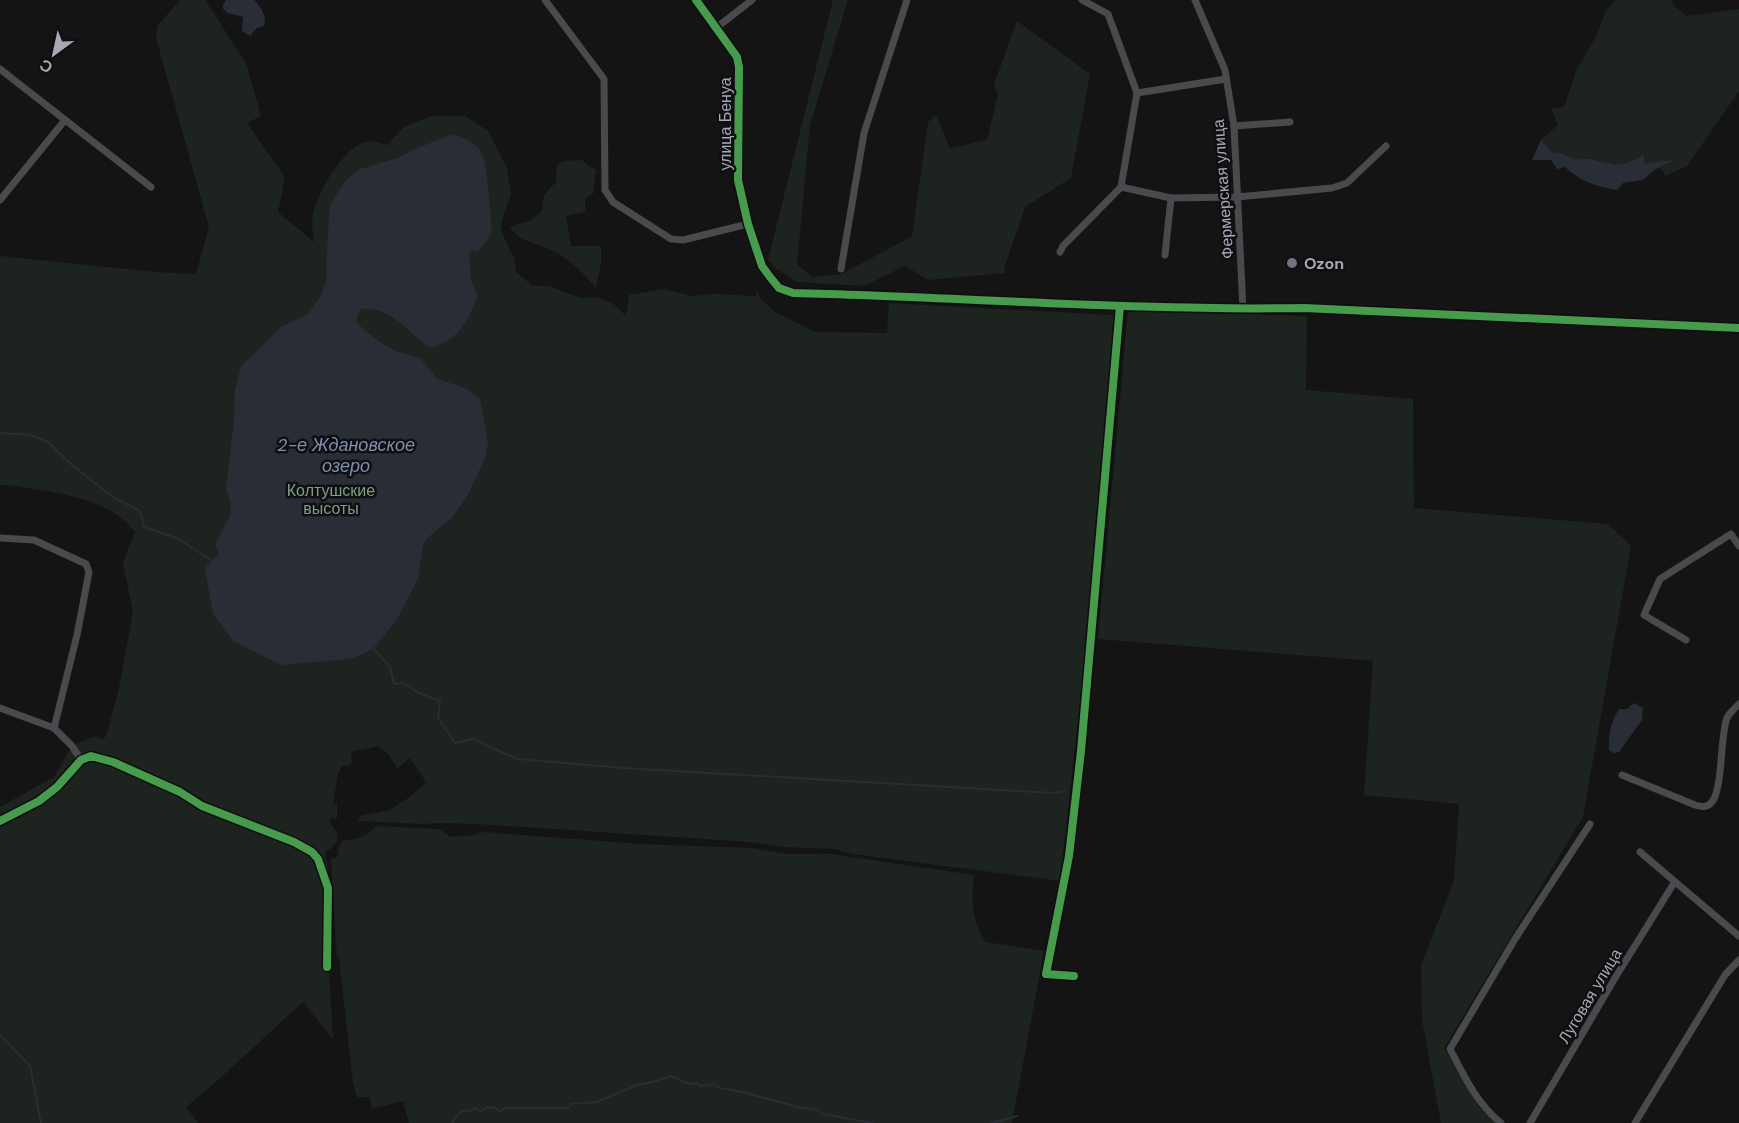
<svg xmlns="http://www.w3.org/2000/svg" width="1739" height="1123" font-family="'DM Sans',sans-serif">
<style>
.green{fill:#1d231e}
.water{fill:#282d36}
.lines{fill:none;stroke-linecap:round;stroke-linejoin:round}
.stream{stroke:#282d36;stroke-width:2}
.minor{stroke:#494a4d;stroke-width:7}
.cycleway-casing{stroke:#0f0e10;stroke-width:11}
.cycleway{stroke:#469c4c;stroke-width:8}
.poi-dot{fill:#72747d;stroke:#0f0e10;stroke-width:2}
.labels{text-anchor:middle;dominant-baseline:central;stroke-width:5;stroke-linejoin:round;paint-order:stroke}
.street-label{font-size:16px;fill:#a5a8b5;stroke:#0f0e10}
.poi-label{font-size:16px;font-weight:bold;fill:#a5a8b5;stroke:#0f0e10;text-anchor:start}
.park-label{font-size:16px;fill:#7da084;stroke:#0f0e10}
.water-label{font-size:18px;font-style:italic;fill:#7d90b0;stroke:#0f0e10}
</style>
<rect width="100%" height="100%" fill="#141414"/>
<g class="green">
<path d="M 180,0 L 205,0 L 246,63 L 261,116 L 247,123 L 285,177 L 278,212 L 314,242 C 313,235 311,223 313,214 C 318,192 343,146 368,141 C 374,141 382,144 387,145 L 405,126 L 432,116 L 465,116 L 488,131 L 507,168 L 511,194 L 502,220 L 501,231 L 514,258 L 516,272 L 533,286 L 549,286 L 581,298 L 597,297 L 615,305 L 626,316 L 629,295 L 664,289 L 692,296 L 713,294 L 756,296 L 757,289 L 760,298 L 775,312 L 815,332 L 887,333 L 889,303 L 1114,315 L 1088,631 L 1060,881 L 852,854 L 833,849 L 785,847 L 748,842 L 476,824 L 442,823 L 423,824 L 358,821 L 360,816 L 390,810 L 411,796 L 426,782 L 410,758 L 397,769 L 389,755 L 378,746 L 351,752 L 352,762 L 348,767 L 342,765 L 338,774 L 333,804 L 337,803 L 337,818 L 334,820 L 331,817 L 330,823 C 341,835 340,844 325,852 L 329,873 L 328,956 L 333,1039 L 303,1002 C 264,1037 227,1074 186,1107 L 198,1123 L 0,1123 L 0,807 L 54,777 L 72,746 L 94,736 L 103,739 L 106,736 L 118,693 L 133,612 L 123,563 L 135,532 C 105,494 51,493 7,485 L 0,485 L 0,256 L 156,272 L 196,274 L 209,227 L 156,38 L 157,26 Z"/>
<path d="M 833,0 L 848,0 L 810,125 L 797,265 L 813,277 L 842,274 L 912,236 L 928,122 L 936,115 L 950,148 L 987,140 L 998,95 L 994,84 L 1017,21 L 1090,74 L 1071,178 L 1025,207 L 1004,269 L 1005,273 L 928,280 L 905,266 L 864,286 L 797,282 L 775,268 L 768,260 Z"/>
<path d="M 1616,0 L 1671,0 L 1674,6 L 1687,16 L 1739,9 L 1739,91 L 1687,166 L 1666,176 L 1660,168 L 1673,160 L 1643,163 L 1644,156 C 1613,170 1620,164 1589,159 C 1584,158 1579,160 1574,159 C 1566,156 1562,152 1552,152 L 1541,140 L 1558,125 L 1551,108 L 1564,107 L 1576,71 L 1595,38 L 1606,11 Z"/>
<path d="M 582,160 L 590,167 L 596,170 L 593,194 L 585,198 L 585,212 L 566,216 L 571,246 L 601,246 L 601,263 L 596,288 C 583,273 569,258 551,250 C 536,243 519,242 510,227 L 531,220 L 542,211 L 544,195 L 556,182 L 557,165 L 565,161 Z"/>
<path d="M 1128,311 L 1307,316 L 1306,390 L 1413,399 L 1414,508 L 1608,524 L 1631,546 L 1583,817 L 1444,1048 L 1479,1107 L 1495,1123 L 1441,1123 L 1422,1020 L 1421,966 L 1454,880 L 1459,804 L 1364,795 L 1373,661 L 1098,639 Z"/>
<path d="M 376,826 L 439,829 L 451,837 L 474,835 L 483,832 L 642,844 L 751,848 L 787,854 L 832,854 L 974,875 C 971,897 972,923 986,942 L 1044,951 L 1012,1123 L 409,1123 L 403,1101 L 372,1109 L 369,1097 L 357,1097 L 353,1083 L 339,958 L 337,960 L 331,859 L 337,857 L 339,847 L 342,841 C 357,839 366,837 376,826 Z"/>
</g>
<g class="water">
<path d="M 226,0 L 254,0 C 261,7 267,16 264,26 L 257,28 L 250,36 L 242,31 L 243,17 L 228,13 L 223,9 L 223,5 Z"/>
<path d="M 453,134 C 464,138 477,143 483,155 C 486,163 493,226 491,233 C 489,240 482,247 477,252 L 472,250 L 469,253 L 471,279 L 478,296 C 468,320 459,341 430,348 C 409,333 388,304 360,309 L 356,322 C 376,340 391,353 419,357 L 438,379 L 465,388 L 480,399 L 488,443 L 485,458 L 468,495 L 451,519 L 426,539 L 423,546 L 418,579 L 396,621 L 373,649 L 351,659 L 281,665 L 234,642 L 213,614 L 205,568 L 219,554 L 215,544 L 230,516 L 231,505 L 226,489 L 234,420 L 235,390 L 241,366 L 281,327 L 308,314 L 320,297 L 326,282 L 329,209 L 334,198 L 346,180 L 360,169 L 398,158 L 415,149 Z"/>
<path d="M 1541,140 L 1552,152 C 1563,152 1565,156 1575,159 C 1579,160 1584,158 1589,159 C 1620,164 1613,170 1644,155 L 1644,163 L 1675,160 L 1654,170 L 1643,180 L 1623,183 L 1617,190 C 1596,187 1580,181 1565,167 L 1557,169 L 1551,160 L 1532,160 Z"/>
<path d="M 1634,703 L 1643,708 L 1642,720 L 1619,752 L 1614,753 L 1609,750 C 1608,736 1611,721 1619,709 L 1627,709 Z"/>
</g>
<g class="lines">
<g class="stream">
<path d="M 0,433 L 30,435 L 48,442 L 73,466 L 113,497 L 140,511 L 144,527 L 179,539 L 214,562"/>
<path d="M 372,647 L 390,667 L 394,684 L 403,683 L 419,693 L 440,701 L 438,718 L 455,743 L 473,739 L 517,759 L 624,768 L 1053,793 L 1065,791"/>
<path d="M 0,1035 L 30,1066 L 41,1123"/>
<path d="M 451,1123 L 461,1111 L 470,1111 L 475,1108 L 481,1112 L 486,1107 L 496,1108 L 499,1112 L 505,1108 L 568,1108 L 571,1104 L 597,1102 L 637,1085 L 656,1081 L 671,1076 L 689,1084 L 698,1083 L 699,1086 L 714,1084 L 719,1088 L 742,1092 L 798,1107 L 815,1109 L 822,1114 L 872,1123"/>
<path d="M 992,1123 L 1017,1116"/>
</g>
<g class="minor">
<path d="M 545,0 L 604,79 L 605,190 L 613,202 L 671,239 L 683,240 L 748,224"/>
<path d="M 696,0 L 737,57 L 739,67 L 738,180 L 748,224 L 762,266 L 770,277 L 779,288 L 793,293 C 963,297 1133,311 1304,308 L 1739,328"/>
<path d="M 1082,0 L 1108,14 L 1137,93 L 1121,187"/>
<path d="M 1195,0 L 1225,70 L 1234,126 L 1243,309"/>
<path d="M 716,28 L 752,0"/>
<path d="M 0,69 L 151,187"/>
<path d="M 1137,93 L 1226,79"/>
<path d="M 1234,126 L 1290,122"/>
<path d="M 1121,187 L 1171,198 L 1237,197 L 1332,188 L 1347,183 L 1386,146"/>
<path d="M 0,200 L 65,120"/>
<path d="M 1060,252 L 1063,246 L 1121,187"/>
<path d="M 1165,255 L 1171,198"/>
<path d="M 841,269 L 864,133 L 907,0"/>
<path d="M 0,538 L 34,540 L 86,564 L 89,572 L 77,635 L 54,728"/>
<path d="M 1686,640 L 1644,615 L 1660,579 L 1731,534 L 1739,546"/>
<path d="M 0,708 L 54,728 L 72,746 L 81,760"/>
<path d="M 1622,775 L 1695,805 C 1702,807 1707,808 1712,802 C 1723,788 1720,736 1727,718 C 1729,713 1735,708 1739,704"/>
<path d="M 0,821 L 39,801 L 57,787 L 81,760 L 91,756 L 113,762 L 180,792 L 202,806 L 294,842 L 312,852 L 318,859 L 328,888 L 327,967"/>
<path d="M 1640,852 L 1739,936"/>
<path d="M 1074,976 L 1046,974 L 1069,856 L 1081,751 L 1120,306"/>
<path d="M 1501,1123 C 1477,1104 1464,1076 1450,1049 L 1515,939 L 1590,824"/>
<path d="M 1530,1123 L 1615,978 L 1674,883"/>
<path d="M 1635,1123 L 1725,975 L 1739,960"/>
</g>
<defs>
<g id="cycleway">
<path d="M 696,0 L 737,57 L 739,67 L 738,180 L 748,224 L 762,266 L 770,277 L 779,288 L 793,293 C 963,297 1133,311 1304,308 L 1739,328"/>
<path d="M 0,821 L 39,801 L 57,787 L 81,760 L 91,756 L 113,762 L 180,792 L 202,806 L 294,842 L 312,852 L 318,859 L 328,888 L 327,967"/>
<path d="M 1074,976 L 1046,974 L 1069,856 L 1081,751 L 1120,306"/>
</g>
</defs>
<use href="#cycleway" class="cycleway-casing"/>
<use href="#cycleway" class="cycleway"/>
</g>
<circle class="poi-dot" cx="1292" cy="263" r="6"/>
<g class="labels">
<g class="street-label">
<text transform="translate(725 124) rotate(-90)">улица Бенуа</text>
<text transform="translate(1223 189) rotate(-94)">Фермерская улица</text>
<text transform="translate(1590 996) rotate(-59)">Луговая улица</text>
</g>
<g class="poi-label">
<text x="1304" y="263">Ozon</text>
</g>
<g class="park-label">
<text x="331" y="490">Колтушские<tspan x="331" dy="18">высоты</tspan></text>
</g>
<g class="water-label">
<text x="346" y="445">2-е Ждановское<tspan x="346" dy="21">озеро</tspan></text>
</g>
</g>
<g transform="translate(54 54) rotate(213)" stroke="#0f0e10" stroke-width="4.5" paint-order="stroke">
<path d="M0-4.5L10 22L0 15L-10 22Z" fill="#a5a8b5"/>
<text y="-9" font-size="16" font-weight="bold" text-anchor="middle" fill="#a5a8b5">С</text>
</g>
</svg>
